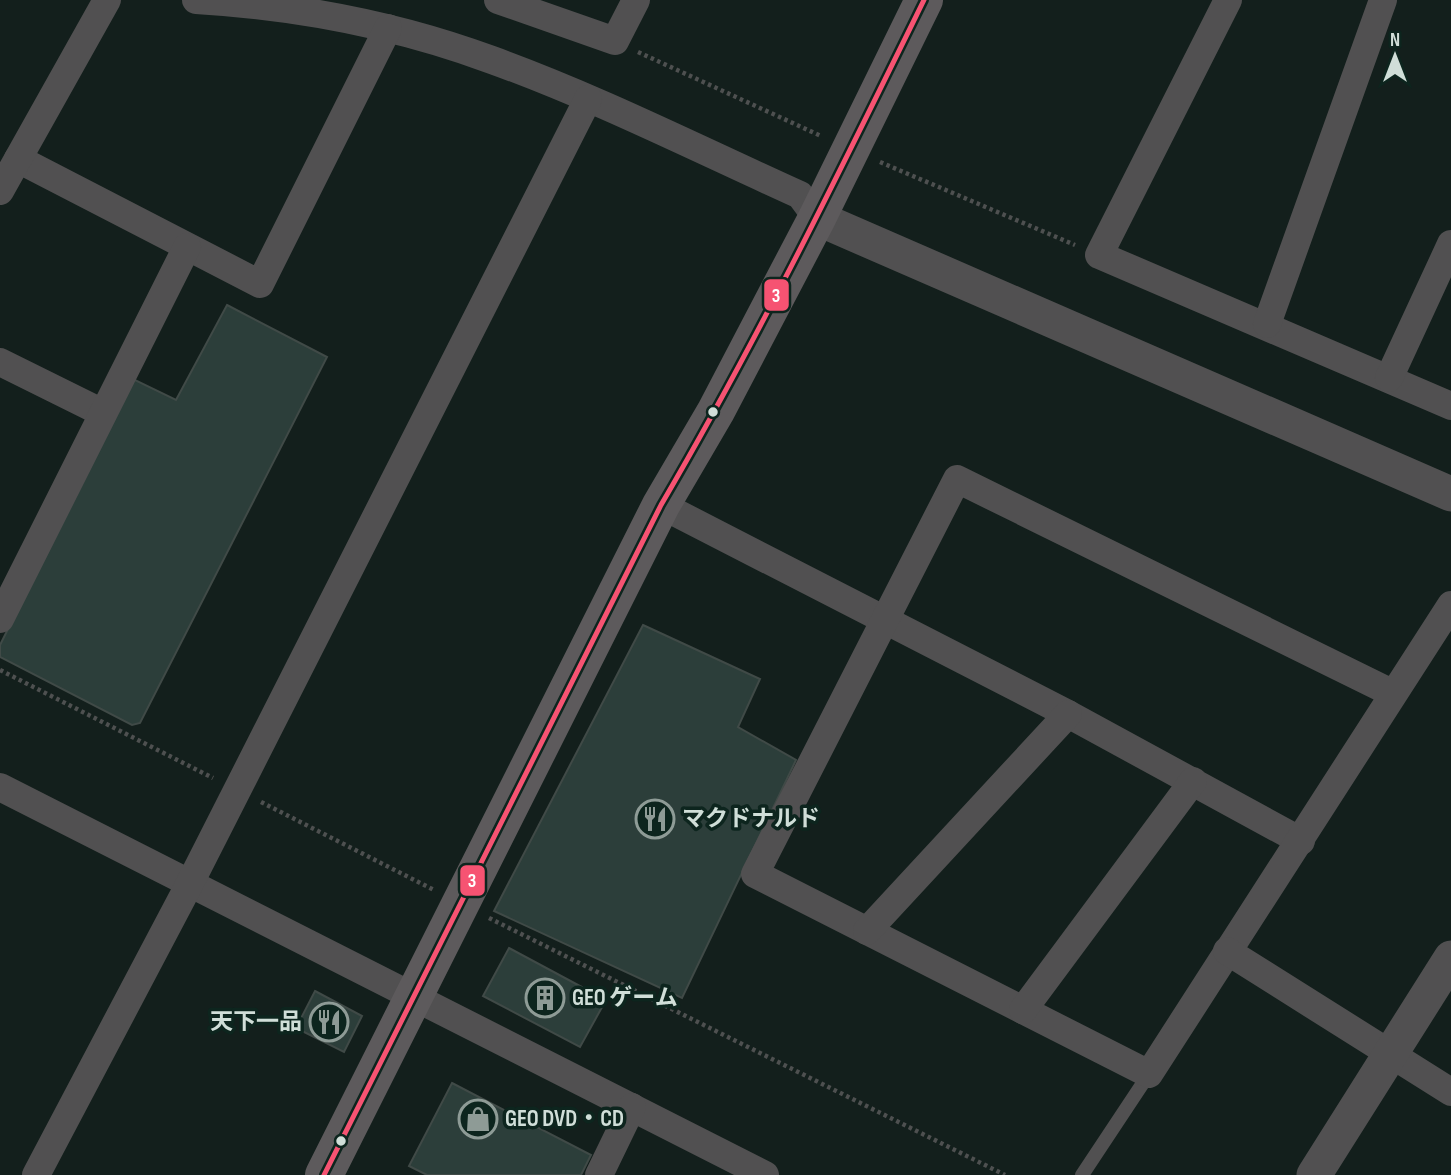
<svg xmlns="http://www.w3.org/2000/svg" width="1451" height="1175" font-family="'Sofia Sans Condensed','Noto Sans JP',sans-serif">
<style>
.building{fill:#2c3e3a;stroke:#404a47;stroke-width:2}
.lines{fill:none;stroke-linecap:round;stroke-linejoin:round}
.path{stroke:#4e5050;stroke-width:4.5;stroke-dasharray:3.5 3.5;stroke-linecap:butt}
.service{stroke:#515051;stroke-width:14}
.minor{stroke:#515051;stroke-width:28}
.tertiary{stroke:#515051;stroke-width:35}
.secondary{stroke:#5d5a5c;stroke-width:38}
.bus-1-casing{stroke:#0d251e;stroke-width:10}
.bus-1{stroke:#f65372;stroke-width:5}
.bus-dot{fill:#d0ded8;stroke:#0d251e;stroke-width:2.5}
.labels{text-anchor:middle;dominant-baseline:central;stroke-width:7;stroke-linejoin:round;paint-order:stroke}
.poi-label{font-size:23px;font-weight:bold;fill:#d0ded8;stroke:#0d251e;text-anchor:start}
.line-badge{stroke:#0d251e;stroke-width:2.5}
.badge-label{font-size:19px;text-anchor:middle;font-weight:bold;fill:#fff}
</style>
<rect width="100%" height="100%" fill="#131f1c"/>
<g class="building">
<path d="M 227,305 L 327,357 L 140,723 L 132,725 L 0,657 L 0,645 L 133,379 L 176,400 Z"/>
<path d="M 643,625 L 760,679 L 738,727 L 796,760 L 682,998 L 494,911 Z"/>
<path d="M 509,948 L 606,1000 L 580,1047 L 483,996 Z"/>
<path d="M 315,991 L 362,1016 L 344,1052 L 296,1028 Z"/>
<path d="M 452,1083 L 591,1155 L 581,1175 L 427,1175 L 409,1166 Z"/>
</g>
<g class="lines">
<g class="path">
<path d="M 638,52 L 821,136"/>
<path d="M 880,162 L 1075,245"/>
<path d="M 0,670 L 213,778"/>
<path d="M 261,802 L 434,890"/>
<path d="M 489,918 L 1005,1175"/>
</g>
<path class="service" d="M 1082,1175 L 1149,1074"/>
<g class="minor">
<path d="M 196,0 C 297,6 397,25 492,60 C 597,98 698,149 800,195 L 817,218"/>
<path d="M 498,0 L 615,41 L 636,0"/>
<path d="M 1228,0 L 1099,255 L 1451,406"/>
<path d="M 18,159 L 260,284 L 388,28"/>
<path d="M 0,191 L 107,0"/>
<path d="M 1267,324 L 1383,0"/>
<path d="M 0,362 L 103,413"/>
<path d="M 1389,378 L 1451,244"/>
<path d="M 661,505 L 1068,714 L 1301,841"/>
<path d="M 0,619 L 187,247"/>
<path d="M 1392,693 L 957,479 L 755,874 L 1149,1074 L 1451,605"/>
<path d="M 0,787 L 765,1175"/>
<path d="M 867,931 L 1068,714"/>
<path d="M 1227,951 L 1451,1092"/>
<path d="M 1023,1010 L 1193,781"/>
<path d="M 36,1175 L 189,885 L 588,99"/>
<path d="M 599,1175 L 632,1107"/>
</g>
<g class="tertiary">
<path d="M 817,218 L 1451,494"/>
<path d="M 1314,1175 L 1451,958"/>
</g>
<path class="secondary" d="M 324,1175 L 661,505 L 716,411 L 817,218 L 924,0"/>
<defs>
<path id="bus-1" d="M 324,1175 L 661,505 C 757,341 840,171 924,0"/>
</defs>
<use href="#bus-1" class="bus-1-casing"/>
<use href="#bus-1" class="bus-1"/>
</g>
<defs>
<symbol id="restaurant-ring" viewBox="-11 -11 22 22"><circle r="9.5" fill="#0d251e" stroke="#8e9b96" stroke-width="1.5"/><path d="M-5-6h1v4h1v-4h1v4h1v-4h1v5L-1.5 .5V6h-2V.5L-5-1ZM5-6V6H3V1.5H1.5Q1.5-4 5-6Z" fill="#8e9b96"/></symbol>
<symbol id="building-ring" viewBox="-11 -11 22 22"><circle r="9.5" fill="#0d251e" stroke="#8e9b96" stroke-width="1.5"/><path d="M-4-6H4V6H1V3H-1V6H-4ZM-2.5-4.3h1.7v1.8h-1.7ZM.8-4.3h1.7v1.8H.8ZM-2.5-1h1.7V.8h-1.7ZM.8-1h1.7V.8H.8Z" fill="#8e9b96"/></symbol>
<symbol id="shop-ring" viewBox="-11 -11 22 22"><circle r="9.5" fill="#0d251e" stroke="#8e9b96" stroke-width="1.5"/><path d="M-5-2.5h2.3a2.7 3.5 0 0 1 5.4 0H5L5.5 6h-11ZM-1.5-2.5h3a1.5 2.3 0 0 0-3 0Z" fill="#8e9b96"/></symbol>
</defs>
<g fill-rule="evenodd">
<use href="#restaurant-ring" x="633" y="797" width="44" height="44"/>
<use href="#building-ring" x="523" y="976" width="44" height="44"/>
<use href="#restaurant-ring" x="307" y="1000" width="44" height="44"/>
<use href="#shop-ring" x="456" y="1097" width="44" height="44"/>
</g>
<g class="bus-dot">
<circle cx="713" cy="412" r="6"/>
<circle cx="341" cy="1141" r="6"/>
</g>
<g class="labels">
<g class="poi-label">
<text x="682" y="819">マクドナルド</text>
<text x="572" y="998">GEO ゲーム</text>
<text x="302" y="1022" text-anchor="end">天下一品</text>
<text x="505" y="1119">GEO DVD・CD</text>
</g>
</g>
<g class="line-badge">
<rect x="763" y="278" width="27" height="34" rx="7" fill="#f65372"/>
<rect x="459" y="864" width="27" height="33" rx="7" fill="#f65372"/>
</g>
<g class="badge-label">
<text x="776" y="302">3</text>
<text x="472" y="887">3</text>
</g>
<g transform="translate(1395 56)" stroke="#0d251e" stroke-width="5" paint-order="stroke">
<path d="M0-5L12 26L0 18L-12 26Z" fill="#d0ded8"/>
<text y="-10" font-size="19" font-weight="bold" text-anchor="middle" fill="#d0ded8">N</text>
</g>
</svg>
